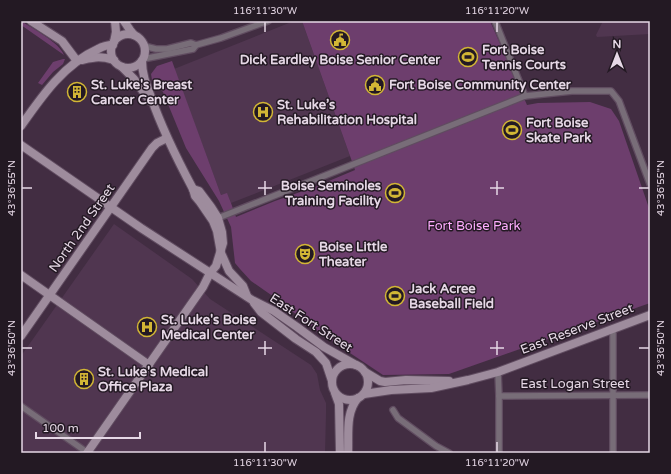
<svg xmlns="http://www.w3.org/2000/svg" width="671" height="474" font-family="'Varela Round',sans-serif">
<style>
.built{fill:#503650}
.green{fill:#6d3e6d}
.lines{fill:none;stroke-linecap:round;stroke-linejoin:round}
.street-casing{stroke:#604c60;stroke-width:8}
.secondary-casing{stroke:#604c60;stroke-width:10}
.street{stroke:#786d78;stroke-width:5.5}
.secondary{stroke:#9e8c9d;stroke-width:8}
.ticks{fill:none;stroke:#e6d8e6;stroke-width:1.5}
.labels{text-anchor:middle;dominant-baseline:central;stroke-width:3;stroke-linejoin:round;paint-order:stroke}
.poi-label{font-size:13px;font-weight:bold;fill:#e6d8e6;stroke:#231923;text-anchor:start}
.park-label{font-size:13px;fill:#ffadff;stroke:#231923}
.street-label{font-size:13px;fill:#e6d8e6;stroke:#231923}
.neatline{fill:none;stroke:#e6d8e6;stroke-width:1.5}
.ticks-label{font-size:10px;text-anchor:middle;fill:#e6d8e6}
</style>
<rect width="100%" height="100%" fill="#422d42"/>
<g class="built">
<path d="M 294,21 L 302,21 L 350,156 L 231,203 L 227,194 L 221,195 L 174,69 Z"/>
<path d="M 603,21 L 650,21 L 650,34 L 597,37 L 596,35 Z"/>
<path d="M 114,224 L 192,279 L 210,299 L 311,365 L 317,374 L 320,390 L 326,403 L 326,413 L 325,453 L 21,453 L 21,356 Z"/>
</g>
<g class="green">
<path d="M 21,21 C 33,29 59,42 64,55 L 21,25 Z"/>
<path d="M 302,21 L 490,21 L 527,105 L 538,103 L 590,102 L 611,109 L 619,121 L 650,211 L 650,303 L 449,374 L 383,375 L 320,333 L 274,297 L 251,281 L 240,269 L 235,263 L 231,227 L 219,201 L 186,148 L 163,92 L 152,80 L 151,74 L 157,66 L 172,61 L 221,195 L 227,193 L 231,203 L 236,217 L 275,201 L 317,186 L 355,170 Z"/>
<path d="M 63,59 L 65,59 L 63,64 L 53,72 L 42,85 L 38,83 L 53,62 Z"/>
</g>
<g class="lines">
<defs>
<g id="street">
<path d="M 495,21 L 525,96"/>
<path d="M 144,46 L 156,49 L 167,49 L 191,43 L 196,45 L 221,38 L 268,21"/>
<path d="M 143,59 L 193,49 L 196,45"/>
<path d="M 218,218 L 525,96 L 572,91 L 611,91 L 619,101 L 650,184"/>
<path d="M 498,372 L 499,396 L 499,453"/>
<path d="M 499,396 L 650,395"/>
<path d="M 21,406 L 88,453"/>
<path d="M 393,410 L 398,418 L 436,446 L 449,453"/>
<path d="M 613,453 L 613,328"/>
</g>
<g id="secondary">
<path d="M 31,21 L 62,41 L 77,61"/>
<path d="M 124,21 L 130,30 L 134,35"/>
<circle cx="128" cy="51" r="17"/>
<path d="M 114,42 L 116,32 L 115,21"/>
<path d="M 82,60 C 96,57 100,56 114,60"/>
<path d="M 142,61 C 142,74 146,84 151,97 C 162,129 177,159 193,189 L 195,196 L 200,202 L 213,221 L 217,231 L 221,253 L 229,271 L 243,286 L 247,296"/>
<path d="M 122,67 L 134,79 L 150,101"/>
<path d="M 21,126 C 42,96 64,64 98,49 C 103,46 107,45 113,45"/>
<path d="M 21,145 L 141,228 L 252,300 L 274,311 L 297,327 L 324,347 L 356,365"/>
<path d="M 21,275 L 149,365"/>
<path d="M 254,303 L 261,312 L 296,339 L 316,352 L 326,363 L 332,381"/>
<path d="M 21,336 L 152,148 L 157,143 L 167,138"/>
<circle cx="350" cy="382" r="18"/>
<path d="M 365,372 L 380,381 L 385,382 L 406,380 L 449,381"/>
<path d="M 335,393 L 339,404 L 340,453"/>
<path d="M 364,394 L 391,390 L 431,388 L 468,380 L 498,372 L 650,315"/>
<path d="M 87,453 L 203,287 L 210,273 L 216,266 L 223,243 L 222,232 L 218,218 L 211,207 L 199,191 L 193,189"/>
<path d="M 348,453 C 349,435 345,413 358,398"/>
</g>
</defs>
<use href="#street" class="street-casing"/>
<use href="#secondary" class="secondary-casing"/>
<use href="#street" class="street"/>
<use href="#secondary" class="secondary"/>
</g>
<path class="ticks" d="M 265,22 L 265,32M 497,22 L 497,32M 265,181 L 265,195M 497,181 L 497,195M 22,188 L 32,188M 258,188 L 272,188M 490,188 L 504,188M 639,188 L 649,188M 265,341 L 265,355M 497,341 L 497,355M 22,348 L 32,348M 258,348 L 272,348M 490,348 L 504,348M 639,348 L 649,348M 265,442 L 265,452M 497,442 L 497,452"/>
<defs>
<symbol id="civic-ring" viewBox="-11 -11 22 22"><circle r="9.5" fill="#231923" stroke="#d2b635" stroke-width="1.5"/><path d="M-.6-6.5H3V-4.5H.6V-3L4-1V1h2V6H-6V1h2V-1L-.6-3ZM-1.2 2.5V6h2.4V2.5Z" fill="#d2b635"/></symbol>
<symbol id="stadium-ring" viewBox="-11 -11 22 22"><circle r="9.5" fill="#231923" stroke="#d2b635" stroke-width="1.5"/><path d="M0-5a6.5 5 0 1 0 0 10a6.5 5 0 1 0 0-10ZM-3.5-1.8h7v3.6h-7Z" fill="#d2b635"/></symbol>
<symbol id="building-ring" viewBox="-11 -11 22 22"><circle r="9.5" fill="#231923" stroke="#d2b635" stroke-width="1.5"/><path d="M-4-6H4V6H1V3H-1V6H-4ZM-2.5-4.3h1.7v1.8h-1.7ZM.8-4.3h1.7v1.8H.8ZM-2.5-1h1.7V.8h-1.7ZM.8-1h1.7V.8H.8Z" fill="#d2b635"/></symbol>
<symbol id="hospital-ring" viewBox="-11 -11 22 22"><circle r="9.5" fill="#231923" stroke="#d2b635" stroke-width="1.5"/><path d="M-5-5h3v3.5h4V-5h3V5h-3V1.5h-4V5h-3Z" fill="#d2b635"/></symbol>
<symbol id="theatre-ring" viewBox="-11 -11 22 22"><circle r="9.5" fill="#231923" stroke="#d2b635" stroke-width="1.5"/><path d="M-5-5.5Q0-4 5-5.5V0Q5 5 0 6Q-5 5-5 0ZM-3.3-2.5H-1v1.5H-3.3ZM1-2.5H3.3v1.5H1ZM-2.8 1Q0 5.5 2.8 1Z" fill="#d2b635"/></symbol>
</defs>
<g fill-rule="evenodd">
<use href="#civic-ring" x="329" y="29" width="22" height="22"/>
<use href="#stadium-ring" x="457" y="46" width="22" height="22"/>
<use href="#civic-ring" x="364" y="74" width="22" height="22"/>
<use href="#building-ring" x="66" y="81" width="22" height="22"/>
<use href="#hospital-ring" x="252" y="101" width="22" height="22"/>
<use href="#stadium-ring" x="501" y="119" width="22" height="22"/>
<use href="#stadium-ring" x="384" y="182" width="22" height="22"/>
<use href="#theatre-ring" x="294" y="243" width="22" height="22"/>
<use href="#stadium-ring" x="384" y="285" width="22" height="22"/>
<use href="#hospital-ring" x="136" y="316" width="22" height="22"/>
<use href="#building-ring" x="73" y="368" width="22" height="22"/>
</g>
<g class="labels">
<g class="poi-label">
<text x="482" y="50">Fort Boise<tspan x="482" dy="15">Tennis Courts</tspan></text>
<text x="340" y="60" text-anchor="middle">Dick Eardley Boise Senior Center</text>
<text x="91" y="85">St. Luke's Breast<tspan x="91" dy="15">Cancer Center</tspan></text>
<text x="389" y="85">Fort Boise Community Center</text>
<text x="277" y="105">St. Luke’s<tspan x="277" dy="15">Rehabilitation Hospital</tspan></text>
<text x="526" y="123">Fort Boise<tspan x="526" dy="15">Skate Park</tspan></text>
<text x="381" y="186" text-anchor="end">Boise Seminoles<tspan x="381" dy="15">Training Facility</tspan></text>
<text x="319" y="247">Boise Little<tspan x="319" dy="15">Theater</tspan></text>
<text x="409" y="289">Jack Acree<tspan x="409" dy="15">Baseball Field</tspan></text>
<text x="161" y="320">St. Luke's Boise<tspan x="161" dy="15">Medical Center</tspan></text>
<text x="98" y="372">St. Luke's Medical<tspan x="98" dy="15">Office Plaza</tspan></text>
</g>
<g class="park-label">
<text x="474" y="226">Fort Boise Park</text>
</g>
<g class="street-label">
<text transform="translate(82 228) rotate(-55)">North 2nd Street</text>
<text transform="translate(311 323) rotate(33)">East Fort Street</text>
<text transform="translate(577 329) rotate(-21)">East Reserve Street</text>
<text x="575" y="384">East Logan Street</text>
</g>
</g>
<rect width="671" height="474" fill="none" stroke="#231923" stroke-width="44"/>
<g transform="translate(617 54)" stroke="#231923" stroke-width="3" paint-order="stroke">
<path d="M0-3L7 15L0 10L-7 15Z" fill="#e6d8e6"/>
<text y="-6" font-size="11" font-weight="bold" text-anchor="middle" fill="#e6d8e6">N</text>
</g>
<path d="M36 432v6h104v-6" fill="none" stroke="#e6d8e6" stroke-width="2"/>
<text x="42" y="432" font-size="12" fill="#e6d8e6" stroke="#231923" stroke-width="3" paint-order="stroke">100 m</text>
<rect x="22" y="22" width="627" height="430" class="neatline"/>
<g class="ticks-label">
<text x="265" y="14">116°11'30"W</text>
<text x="497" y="14">116°11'20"W</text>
<text transform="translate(11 188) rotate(-90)" y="4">43°36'55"N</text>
<text transform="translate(660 188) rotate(-90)" y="4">43°36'55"N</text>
<text transform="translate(11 348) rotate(-90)" y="4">43°36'50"N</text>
<text transform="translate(660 348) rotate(-90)" y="4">43°36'50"N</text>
<text x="265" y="466">116°11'30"W</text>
<text x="497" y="466">116°11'20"W</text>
</g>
</svg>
